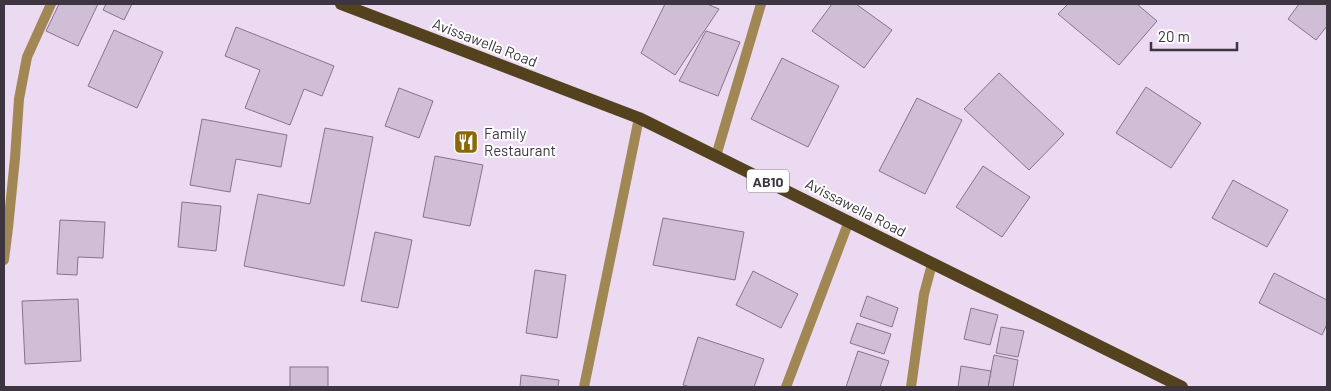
<svg xmlns="http://www.w3.org/2000/svg" width="1331" height="391" font-family="Barlow,sans-serif">
<style>
.building{fill:#d0bed7;stroke:#85758b}
.lines{fill:none;stroke-linecap:round;stroke-linejoin:round}
.minor{stroke:#a18753;stroke-width:10}
.primary{stroke:#54421e;stroke-width:12}
.labels{text-anchor:middle;dominant-baseline:central;stroke-width:4;stroke-linejoin:round;paint-order:stroke}
.shield{fill:#fff;stroke:#777279;stroke-width:1}
.shield-label{font-size:14px;font-weight:bold;fill:#3d3640}
.street-label{font-size:15px;fill:#3d3640;stroke:#fff}
.poi-label{font-size:15px;fill:#3d3640;stroke:#fff;text-anchor:start}
</style>
<rect width="100%" height="100%" fill="#ecdaf3"/>
<g class="building">
<path d="M 59,4 L 98,4 L 78,46 L 46,31 Z"/>
<path d="M 106,4 L 132,4 L 124,20 L 103,10 Z"/>
<path d="M 665,4 L 707,4 L 719,9 L 675,75 L 641,53 Z"/>
<path d="M 832,4 L 856,4 L 892,30 L 864,68 L 812,31 Z"/>
<path d="M 1068,4 L 1137,4 L 1157,21 L 1119,65 L 1058,14 Z"/>
<path d="M 1299,4 L 1327,4 L 1327,26 L 1316,40 L 1288,19 Z"/>
<path d="M 236,27 L 334,66 L 322,96 L 304,89 L 290,125 L 245,108 L 260,70 L 225,56 Z"/>
<path d="M 114,30 L 163,52 L 137,108 L 88,86 Z"/>
<path d="M 706,31 L 740,42 L 718,96 L 679,81 Z"/>
<path d="M 782,58 L 839,86 L 808,147 L 751,119 Z"/>
<path d="M 999,73 L 1064,134 L 1029,170 L 964,109 Z"/>
<path d="M 1146,87 L 1201,123 L 1171,168 L 1116,133 Z"/>
<path d="M 399,88 L 433,101 L 419,138 L 385,126 Z"/>
<path d="M 917,98 L 962,120 L 925,194 L 879,171 Z"/>
<path d="M 202,119 L 287,135 L 281,167 L 236,159 L 230,192 L 190,185 Z"/>
<path d="M 325,128 L 373,137 L 344,286 L 244,266 L 258,194 L 310,204 Z"/>
<path d="M 435,156 L 483,165 L 470,226 L 423,217 Z"/>
<path d="M 983,166 L 1030,197 L 1002,237 L 956,207 Z"/>
<path d="M 1233,180 L 1288,210 L 1267,247 L 1212,218 Z"/>
<path d="M 182,202 L 221,206 L 216,251 L 178,247 Z"/>
<path d="M 663,218 L 744,232 L 735,280 L 653,265 Z"/>
<path d="M 60,220 L 105,222 L 103,258 L 78,257 L 77,275 L 57,274 Z"/>
<path d="M 375,232 L 412,240 L 398,308 L 361,301 Z"/>
<path d="M 535,270 L 566,275 L 557,338 L 526,333 Z"/>
<path d="M 753,271 L 798,294 L 781,328 L 736,305 Z"/>
<path d="M 1274,273 L 1327,300 L 1327,324 L 1322,335 L 1259,303 Z"/>
<path d="M 867,296 L 898,308 L 892,327 L 860,316 Z"/>
<path d="M 78,299 L 81,361 L 25,364 L 22,301 Z"/>
<path d="M 971,308 L 998,315 L 990,345 L 964,339 Z"/>
<path d="M 857,323 L 891,334 L 884,354 L 850,343 Z"/>
<path d="M 1001,327 L 1024,331 L 1018,357 L 996,353 Z"/>
<path d="M 698,337 L 764,359 L 754,387 L 691,387 L 683,385 Z"/>
<path d="M 858,351 L 889,361 L 880,387 L 846,387 Z"/>
<path d="M 994,355 L 1018,360 L 1013,387 L 988,387 Z"/>
<path d="M 961,366 L 991,371 L 988,387 L 958,387 Z"/>
<rect x="290" y="367" width="38" height="20"/>
<path d="M 521,375 L 559,380 L 558,387 L 520,387 Z"/>
</g>
<g class="lines">
<g class="minor">
<path d="M 716,156 L 761,4"/>
<path d="M 4,260 L 8,228 L 15,158 L 19,99 L 27,57 L 51,4"/>
<path d="M 584,387 L 639,118"/>
<path d="M 786,387 L 849,221"/>
<path d="M 911,387 L 924,294 L 932,264"/>
</g>
<path class="primary" d="M 341,4 L 639,118 L 1182,387"/>
</g>
<defs>
<symbol id="restaurant-square" viewBox="-11 -11 22 22"><rect x="-9" y="-9" width="18" height="18" rx="4" fill="#8b6706" stroke="#fff"/><path d="M-5-6h1v4h1v-4h1v4h1v-4h1v5L-1.5 .5V6h-2V.5L-5-1ZM5-6V6H3V1.5H1.5Q1.5-4 5-6Z" fill="#fff"/></symbol>
</defs>
<g fill-rule="evenodd">
<use href="#restaurant-square" x="452" y="128" width="28" height="28"/>
</g>
<g class="labels">
<rect class="shield" x="747" y="169.5" width="42" height="23" rx="4"/>
<g class="shield-label">
<text x="768" y="181">AB10</text>
</g>
<g class="street-label">
<text transform="translate(485 42) rotate(21)">Avissawella Road</text>
<text transform="translate(856 207) rotate(27)">Avissawella Road</text>
</g>
<g class="poi-label">
<text x="484" y="133">Family<tspan x="484" dy="17">Restaurant</tspan></text>
</g>
</g>
<rect width="1331" height="391" fill="none" stroke="#3d3640" stroke-width="10"/>
<path d="M1151 42v8h86v-8" fill="none" stroke="#3d3640" stroke-width="2.5"/>
<text x="1158" y="42" font-size="15" fill="#3d3640" stroke="#ffffff" stroke-width="4" paint-order="stroke">20 m</text>
</svg>
